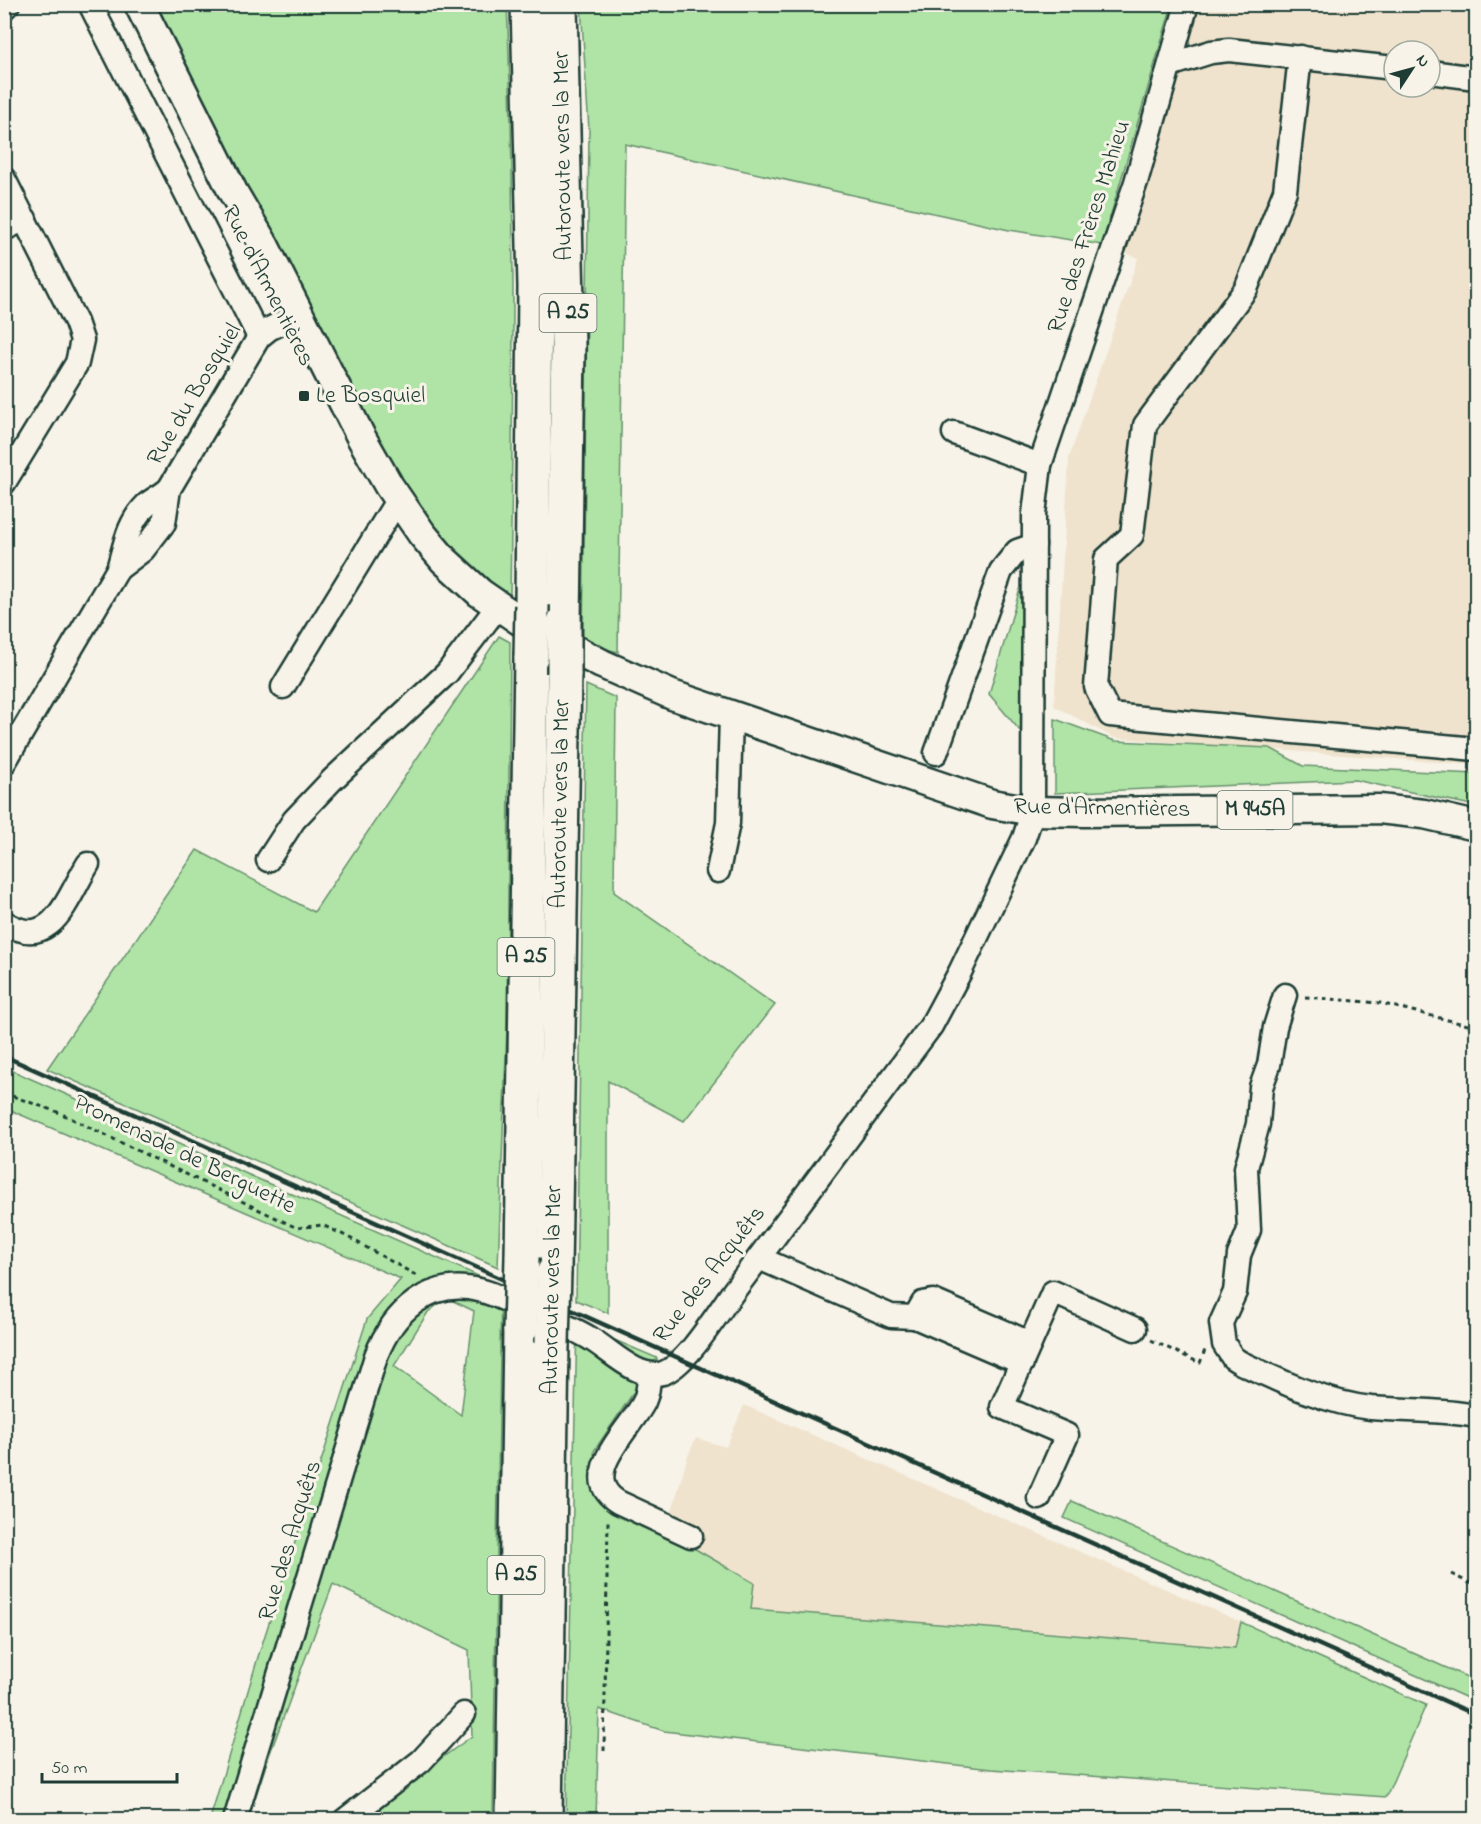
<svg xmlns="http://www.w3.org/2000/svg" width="1481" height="1824" font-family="'Indie Flower',sans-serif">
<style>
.built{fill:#f0e3ce;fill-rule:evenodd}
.green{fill:#afe4a6;stroke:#67906d;stroke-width:1.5;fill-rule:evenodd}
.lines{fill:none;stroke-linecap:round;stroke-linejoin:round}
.minor-casing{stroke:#1f3d34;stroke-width:27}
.major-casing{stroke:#1f3d34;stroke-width:33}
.highway-casing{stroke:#1f3d34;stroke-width:38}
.path{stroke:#1f3d34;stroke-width:3;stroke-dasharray:4.5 4.5;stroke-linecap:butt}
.minor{stroke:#f7f3e8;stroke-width:22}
.major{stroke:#f7f3e8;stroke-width:28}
.highway{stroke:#f7f3e8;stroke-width:33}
.rail{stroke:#1f3d34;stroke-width:4.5}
.highway-bridge-casing{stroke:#1f3d34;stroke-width:38;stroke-linecap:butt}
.highway-bridge{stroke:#f7f3e8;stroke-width:33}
.poi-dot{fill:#1f3d34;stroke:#f7f3e8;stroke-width:2}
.labels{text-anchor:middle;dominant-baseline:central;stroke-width:6;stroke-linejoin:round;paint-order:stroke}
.shield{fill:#f7f3e8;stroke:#60746a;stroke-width:1.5}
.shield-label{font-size:22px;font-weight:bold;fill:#1f3d34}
.street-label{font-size:24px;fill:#1f3d34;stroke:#f7f3e8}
.poi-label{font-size:24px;fill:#1f3d34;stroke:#f7f3e8;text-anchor:start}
</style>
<rect width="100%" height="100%" fill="#f7f3e8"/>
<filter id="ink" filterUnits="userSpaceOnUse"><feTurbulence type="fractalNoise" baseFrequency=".0167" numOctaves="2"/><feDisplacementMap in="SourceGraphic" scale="12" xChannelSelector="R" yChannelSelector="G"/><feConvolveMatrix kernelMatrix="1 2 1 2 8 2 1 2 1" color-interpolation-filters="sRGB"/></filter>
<g filter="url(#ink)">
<g class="built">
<path d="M 1200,5 L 1476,5 L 1476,765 L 1114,738 L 1054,706 L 1069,458 L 1138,258 L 1123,252 ZM 1394,51 L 1430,51 L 1430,87 L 1394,87 Z"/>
<path d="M 744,1405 L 1241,1622 L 1235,1648 L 751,1609 L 666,1532 L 687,1458 L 696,1438 L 726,1447 Z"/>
</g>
<g class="green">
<path d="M 154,5 L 507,5 C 516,203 513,400 510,598 C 412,544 339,366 288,267 C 244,179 199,92 154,5 Z"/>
<path d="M 581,5 L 1172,5 L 1102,245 L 1009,230 L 625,144 L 618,652 L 583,643 L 589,130 Z"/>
<path d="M 1020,589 L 1023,622 L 1021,732 L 989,694 Z"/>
<path d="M 499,636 L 510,642 L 507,1027 L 498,1267 L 47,1069 L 197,850 L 314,912 Z"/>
<path d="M 586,685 L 616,698 L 614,892 L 775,1005 L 684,1121 L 608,1081 L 608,1313 L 576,1300 Z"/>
<path d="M 1055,719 L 1115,741 L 1270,748 L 1303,766 L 1476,774 L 1476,806 L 1355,780 L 1055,793 Z"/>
<path d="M 4,1067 L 501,1286 L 493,1819 L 358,1819 L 472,1736 L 469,1650 L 333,1584 L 269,1756 L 248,1819 L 210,1819 L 258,1657 L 367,1319 L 401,1279 L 5,1108 ZM 447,1298 L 474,1311 L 461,1415 L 394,1366 L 428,1312 Z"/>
<path d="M 577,1324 L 657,1358 L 594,1451 L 598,1499 L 666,1532 L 754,1583 L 751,1609 L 1235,1648 L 1241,1622 L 1426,1705 L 1386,1797 L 991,1769 L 664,1731 L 599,1709 L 596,1819 L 566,1820 Z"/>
<path d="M 1072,1501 L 1476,1681 L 1476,1702 L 1064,1518 Z"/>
</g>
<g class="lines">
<defs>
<g id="minor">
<path d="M 90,4 L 259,337"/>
<path d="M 4,8 L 8,4"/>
<path d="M 1300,57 L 1285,191 L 1246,289 L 1145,425 L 1132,535 L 1106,559 L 1096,687 L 1110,715 L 1476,749"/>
<path d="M 1170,65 L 1211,52 L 1229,50 L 1394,68"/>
<path d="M 1430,72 L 1476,78"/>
<path d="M 4,179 L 76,322 L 82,340 L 77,363 L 4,483"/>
<path d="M 4,229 L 25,219"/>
<path d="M 954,433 L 1040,465"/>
<path d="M 118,569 L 143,550 L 164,523 L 169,489 L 259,337 L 269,329 L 299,314"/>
<path d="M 283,687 L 398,499"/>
<path d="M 936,753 L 1001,571 L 1017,551 L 1034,545"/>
<path d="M 4,763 L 118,569 C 125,545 128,523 146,505 C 153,499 162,495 169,489"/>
<path d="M 268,860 L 294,820 L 332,780 L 447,673 L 498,606"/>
<path d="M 718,871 L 728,823 L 731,715"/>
<path d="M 4,922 C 52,953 67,898 88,864"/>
<path d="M 1285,995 L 1275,1027 L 1269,1065 L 1261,1087 L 1258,1124 L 1246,1168 L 1249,1230 L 1239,1255 L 1235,1292 L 1221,1323 L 1224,1344 L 1233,1358 L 1241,1363 C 1282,1382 1326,1403 1371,1408 C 1407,1411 1441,1409 1476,1416"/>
<path d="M 759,1258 L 891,1316 L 915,1317"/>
<path d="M 1022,1363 L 915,1317 L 923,1303 L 933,1301 L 1030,1343"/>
<path d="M 649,1374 C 649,1384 648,1393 644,1402 C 630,1430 576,1476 618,1502 L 691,1536"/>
<path d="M 1039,1498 L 1067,1435 L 1002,1407 L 1053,1292 L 1135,1329"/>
<path d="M 235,1820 L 376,1356 C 393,1312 429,1278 479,1290 C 497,1294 513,1304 530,1311 C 550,1319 572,1327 591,1339 C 611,1351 638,1380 663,1373 C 687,1365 720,1309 736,1288 C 802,1201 866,1113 931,1026 L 960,972 L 1024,838 L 1033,811 L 1034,514 L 1040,465 L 1136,182 L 1187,4"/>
<path d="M 345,1820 L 421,1761 L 464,1714"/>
</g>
<path id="major" d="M 139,4 L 233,192 L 263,243 L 361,437 L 389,486 L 422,534 L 444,560 L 480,593 L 525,624 L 602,664 L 672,695 L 992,804 L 1033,811 L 1084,812 L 1379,809 L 1424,814 L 1476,826"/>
<g id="highway">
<path d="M 528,4 L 535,287 L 532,605"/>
<path d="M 560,4 L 568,346 L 564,622"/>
<path d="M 522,1257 L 531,657"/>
<path d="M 554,1272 L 564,673"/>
<path d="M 513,1820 L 520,1330"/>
<path d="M 545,1820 L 552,1343"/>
</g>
</defs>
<use href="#minor" class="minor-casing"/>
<use href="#major" class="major-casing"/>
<use href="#highway" class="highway-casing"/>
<g class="path">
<path d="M 1305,997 L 1380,1003 L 1476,1027"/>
<path d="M 4,1093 L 60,1113 L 297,1228 L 322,1225 L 346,1236 L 419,1277"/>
<path d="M 1151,1340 L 1200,1363 L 1205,1350"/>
<path d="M 1451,1574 L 1476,1586"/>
<path d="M 604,1751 L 608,1520"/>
</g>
<use href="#minor" class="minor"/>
<use href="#major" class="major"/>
<use href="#highway" class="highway"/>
<path class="rail" d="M 4,1056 L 1476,1715"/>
<defs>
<g id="highway-bridge">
<path d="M 531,657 L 532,605"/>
<path d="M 564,673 L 564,622"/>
<path d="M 520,1330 L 522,1257"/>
<path d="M 552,1343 L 554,1272"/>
</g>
</defs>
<use href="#highway-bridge" class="highway-bridge-casing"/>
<use href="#highway-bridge" class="highway-bridge"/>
</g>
</g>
<rect class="poi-dot" x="298" y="390" width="12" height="12" rx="3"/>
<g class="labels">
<g class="shield">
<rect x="539.5" y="294" width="57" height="38" rx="4.5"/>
<rect x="1217.5" y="791" width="75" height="38" rx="4.5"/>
<rect x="497.5" y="938" width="57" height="38" rx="4.5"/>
<rect x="487.5" y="1556" width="57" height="38" rx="4.5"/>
</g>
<g class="shield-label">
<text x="568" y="313">A 25</text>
<text x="1255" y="810">M 945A</text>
<text x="526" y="957">A 25</text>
<text x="516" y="1575">A 25</text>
</g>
<g class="street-label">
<text transform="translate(564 156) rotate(-91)">Autoroute vers la Mer</text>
<text transform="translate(1090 227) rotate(-72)">Rue des Frères Mahieu</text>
<text transform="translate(267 286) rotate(63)">Rue d'Armentières</text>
<text transform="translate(195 395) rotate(-59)">Rue du Bosquiel</text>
<text transform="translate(561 804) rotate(-89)">Autoroute vers la Mer</text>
<text transform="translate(1102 809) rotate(1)">Rue d'Armentières</text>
<text transform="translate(184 1155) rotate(26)">Promenade de Berguette</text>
<text transform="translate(710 1275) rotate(-52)">Rue des Acquêts</text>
<text transform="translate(553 1290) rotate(-89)">Autoroute vers la Mer</text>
<text transform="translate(291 1541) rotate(-73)">Rue des Acquêts</text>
</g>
<g class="poi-label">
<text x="316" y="396">Le Bosquiel</text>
</g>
</g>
<rect width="1481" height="1824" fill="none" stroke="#f7f3e8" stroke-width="24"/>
<rect x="12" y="12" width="1457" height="1800" fill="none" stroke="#1f3d34" stroke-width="2" filter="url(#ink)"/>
<g transform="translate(1412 69) rotate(54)"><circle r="28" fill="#f7f3e8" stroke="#a1aaa0" stroke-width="1.5"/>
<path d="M0-4.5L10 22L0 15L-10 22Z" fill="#1f3d34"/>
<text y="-9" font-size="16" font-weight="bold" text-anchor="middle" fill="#1f3d34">N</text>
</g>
<path d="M42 1773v9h135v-9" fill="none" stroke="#1f3d34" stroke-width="3"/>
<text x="51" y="1773" font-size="18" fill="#1f3d34" stroke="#f7f3e8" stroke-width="4.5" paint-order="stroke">50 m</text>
</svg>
